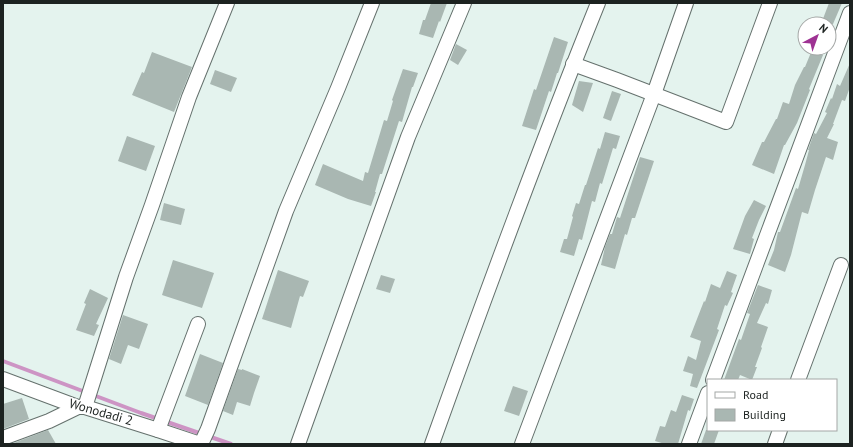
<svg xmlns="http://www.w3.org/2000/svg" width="853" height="447" font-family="'PT Sans',sans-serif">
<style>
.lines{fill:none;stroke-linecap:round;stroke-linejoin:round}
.stream{stroke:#cd94c4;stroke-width:4}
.building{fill:#a9b7b2}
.street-casing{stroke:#65716d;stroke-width:16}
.street{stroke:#fff;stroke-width:14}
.labels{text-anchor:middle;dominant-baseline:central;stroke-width:3;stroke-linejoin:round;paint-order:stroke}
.street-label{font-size:13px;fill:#1c2220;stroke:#fff}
</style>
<rect width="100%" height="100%" fill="#e4f3ee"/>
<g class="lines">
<path class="stream" d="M 3,361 L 141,413 L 231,444"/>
</g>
<g class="building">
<path d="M 431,3 L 447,3 L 440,22 L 439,21 L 433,38 L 419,34 L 423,20 L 425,20 Z"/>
<path d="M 829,3 L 842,3 L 833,24 L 821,24 Z"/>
<path d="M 554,37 L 568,42 L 558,73 L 557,73 L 551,92 L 549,91 L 536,130 L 522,126 L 534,89 L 536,90 Z"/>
<path d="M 456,44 L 467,50 L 458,65 L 450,60 Z"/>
<path d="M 812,50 L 823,55 L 809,89 L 810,90 L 797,123 L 785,145 L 784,145 L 774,174 L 752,165 L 762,142 L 764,142 L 776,119 L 777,119 L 783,102 L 789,104 L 795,85 L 804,67 L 805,67 Z"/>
<path d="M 152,52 L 192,67 L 174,112 L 132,95 L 142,72 L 144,73 Z"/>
<path d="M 850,63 L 850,87 L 845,101 L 842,100 L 833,124 L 834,124 L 827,138 L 838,142 L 833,160 L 826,157 L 815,190 L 808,214 L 802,212 L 791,255 L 785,272 L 768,265 L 774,250 L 778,232 L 780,232 L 796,188 L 798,189 L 805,165 L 809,150 L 808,150 L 814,133 L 816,134 L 827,113 L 825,112 L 831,98 L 832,99 L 837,84 L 840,86 Z"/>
<path d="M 403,69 L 418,73 L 413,87 L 412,87 L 402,122 L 399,121 L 382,174 L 380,174 L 375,192 L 376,192 L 371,206 L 348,199 L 315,185 L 323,164 L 363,181 L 365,172 L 368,173 L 384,120 L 387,121 L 393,101 L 392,100 Z"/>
<path d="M 215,70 L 237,78 L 231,92 L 210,84 Z"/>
<path d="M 579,81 L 593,83 L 583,112 L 572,105 Z"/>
<path d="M 612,91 L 621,94 L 611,121 L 603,118 Z"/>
<path d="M 605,132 L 620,136 L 616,149 L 613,148 L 602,184 L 600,183 L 595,202 L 592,201 L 582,240 L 579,239 L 574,256 L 560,252 L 564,239 L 567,239 L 573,217 L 572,216 L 576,203 L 579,204 L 585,185 L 586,185 L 598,148 L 600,149 Z"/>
<path d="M 127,136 L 155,146 L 146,171 L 118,161 Z"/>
<path d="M 640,157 L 654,161 L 635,218 L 632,218 L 627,235 L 625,234 L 615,269 L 601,265 L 605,247 L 610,234 L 612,234 L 617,217 L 620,218 Z"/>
<path d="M 754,200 L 766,206 L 759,220 L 752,238 L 754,239 L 750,254 L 733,249 L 745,216 Z"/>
<path d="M 164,203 L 185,209 L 181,225 L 160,220 Z"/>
<path d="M 173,260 L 214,273 L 202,308 L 162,295 Z"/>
<path d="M 278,270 L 309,281 L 303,297 L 300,296 L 291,328 L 262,319 Z"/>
<path d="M 727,271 L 737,275 L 731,292 L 733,293 L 727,306 L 725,305 L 717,329 L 719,330 L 697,388 L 690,386 L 693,374 L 683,371 L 688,356 L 696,360 L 701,341 L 690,337 L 704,301 L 705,302 L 711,284 L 720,288 Z"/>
<path d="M 381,275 L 395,279 L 390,293 L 376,289 Z"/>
<path d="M 758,285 L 772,290 L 768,304 L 766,303 L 757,323 L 768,327 L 761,347 L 762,348 L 755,367 L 757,367 L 752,380 L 740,375 L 738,380 L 724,380 L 739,339 L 741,340 L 750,314 L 747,313 Z"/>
<path d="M 90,289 L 108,298 L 96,324 L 99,325 L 94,336 L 76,330 L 86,304 L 84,303 Z"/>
<path d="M 123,315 L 148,324 L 139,349 L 128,345 L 121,364 L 109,359 Z"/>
<path d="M 200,354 L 223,363 L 208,405 L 185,396 Z"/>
<path d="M 238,369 L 242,370 L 242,369 L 260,376 L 254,393 L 250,406 L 237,402 L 233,415 L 223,411 Z"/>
<path d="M 513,386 L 528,391 L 519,416 L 504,411 Z"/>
<path d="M 682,395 L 694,399 L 690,411 L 688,410 L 678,444 L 665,444 L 655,441 L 660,426 L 665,427 L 671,410 L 676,412 Z"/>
<path d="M 22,398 L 29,419 L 3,429 L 3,404 Z"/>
<path d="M 48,430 L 56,444 L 11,444 Z"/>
<path d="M 706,430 L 719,430 L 714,444 L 701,444 Z"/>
</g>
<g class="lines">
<defs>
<g id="street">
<path d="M 573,64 L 617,80 L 726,122 L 770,3"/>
<path d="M 3,379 L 78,407 L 85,407 L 158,430 L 200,444"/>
<path d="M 713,380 L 850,13"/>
<path d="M 798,380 L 841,265"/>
<path d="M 85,407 L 126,277 L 152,205 L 189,97 L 227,3"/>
<path d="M 158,430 L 198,324"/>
<path d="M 3,438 L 49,421 L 78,407"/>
<path d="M 201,444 L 208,429 L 286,211 L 338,88 L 372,3"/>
<path d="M 298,444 L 408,137 L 464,3"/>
<path d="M 432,444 C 485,296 539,149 598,3"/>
<path d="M 522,444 L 654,94 L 686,3"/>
<path d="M 689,444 L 708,393"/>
<path d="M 775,444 L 780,430"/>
</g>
</defs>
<use href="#street" class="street-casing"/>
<use href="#street" class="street"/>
</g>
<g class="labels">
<g class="street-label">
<text transform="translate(101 412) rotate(16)">Wonodadi 2</text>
</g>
</g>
<rect width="853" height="447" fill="none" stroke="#1c2220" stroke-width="8"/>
<rect x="707" y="379" width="130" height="52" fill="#ffffff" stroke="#a4a7a6"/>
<rect x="715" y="392" width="20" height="6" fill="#ffffff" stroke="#a4a7a6"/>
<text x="743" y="399" font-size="12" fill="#1c2220">Road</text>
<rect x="715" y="409" width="20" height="12" fill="#a9b7b2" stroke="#a4a7a6"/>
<text x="743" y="419" font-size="12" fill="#1c2220">Building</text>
<g transform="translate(817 36) rotate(41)"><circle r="19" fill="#ffffff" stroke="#a4a7a6"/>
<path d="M0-3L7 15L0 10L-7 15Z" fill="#9e3293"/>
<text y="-6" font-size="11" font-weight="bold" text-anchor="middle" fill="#1c2220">N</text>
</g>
</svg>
